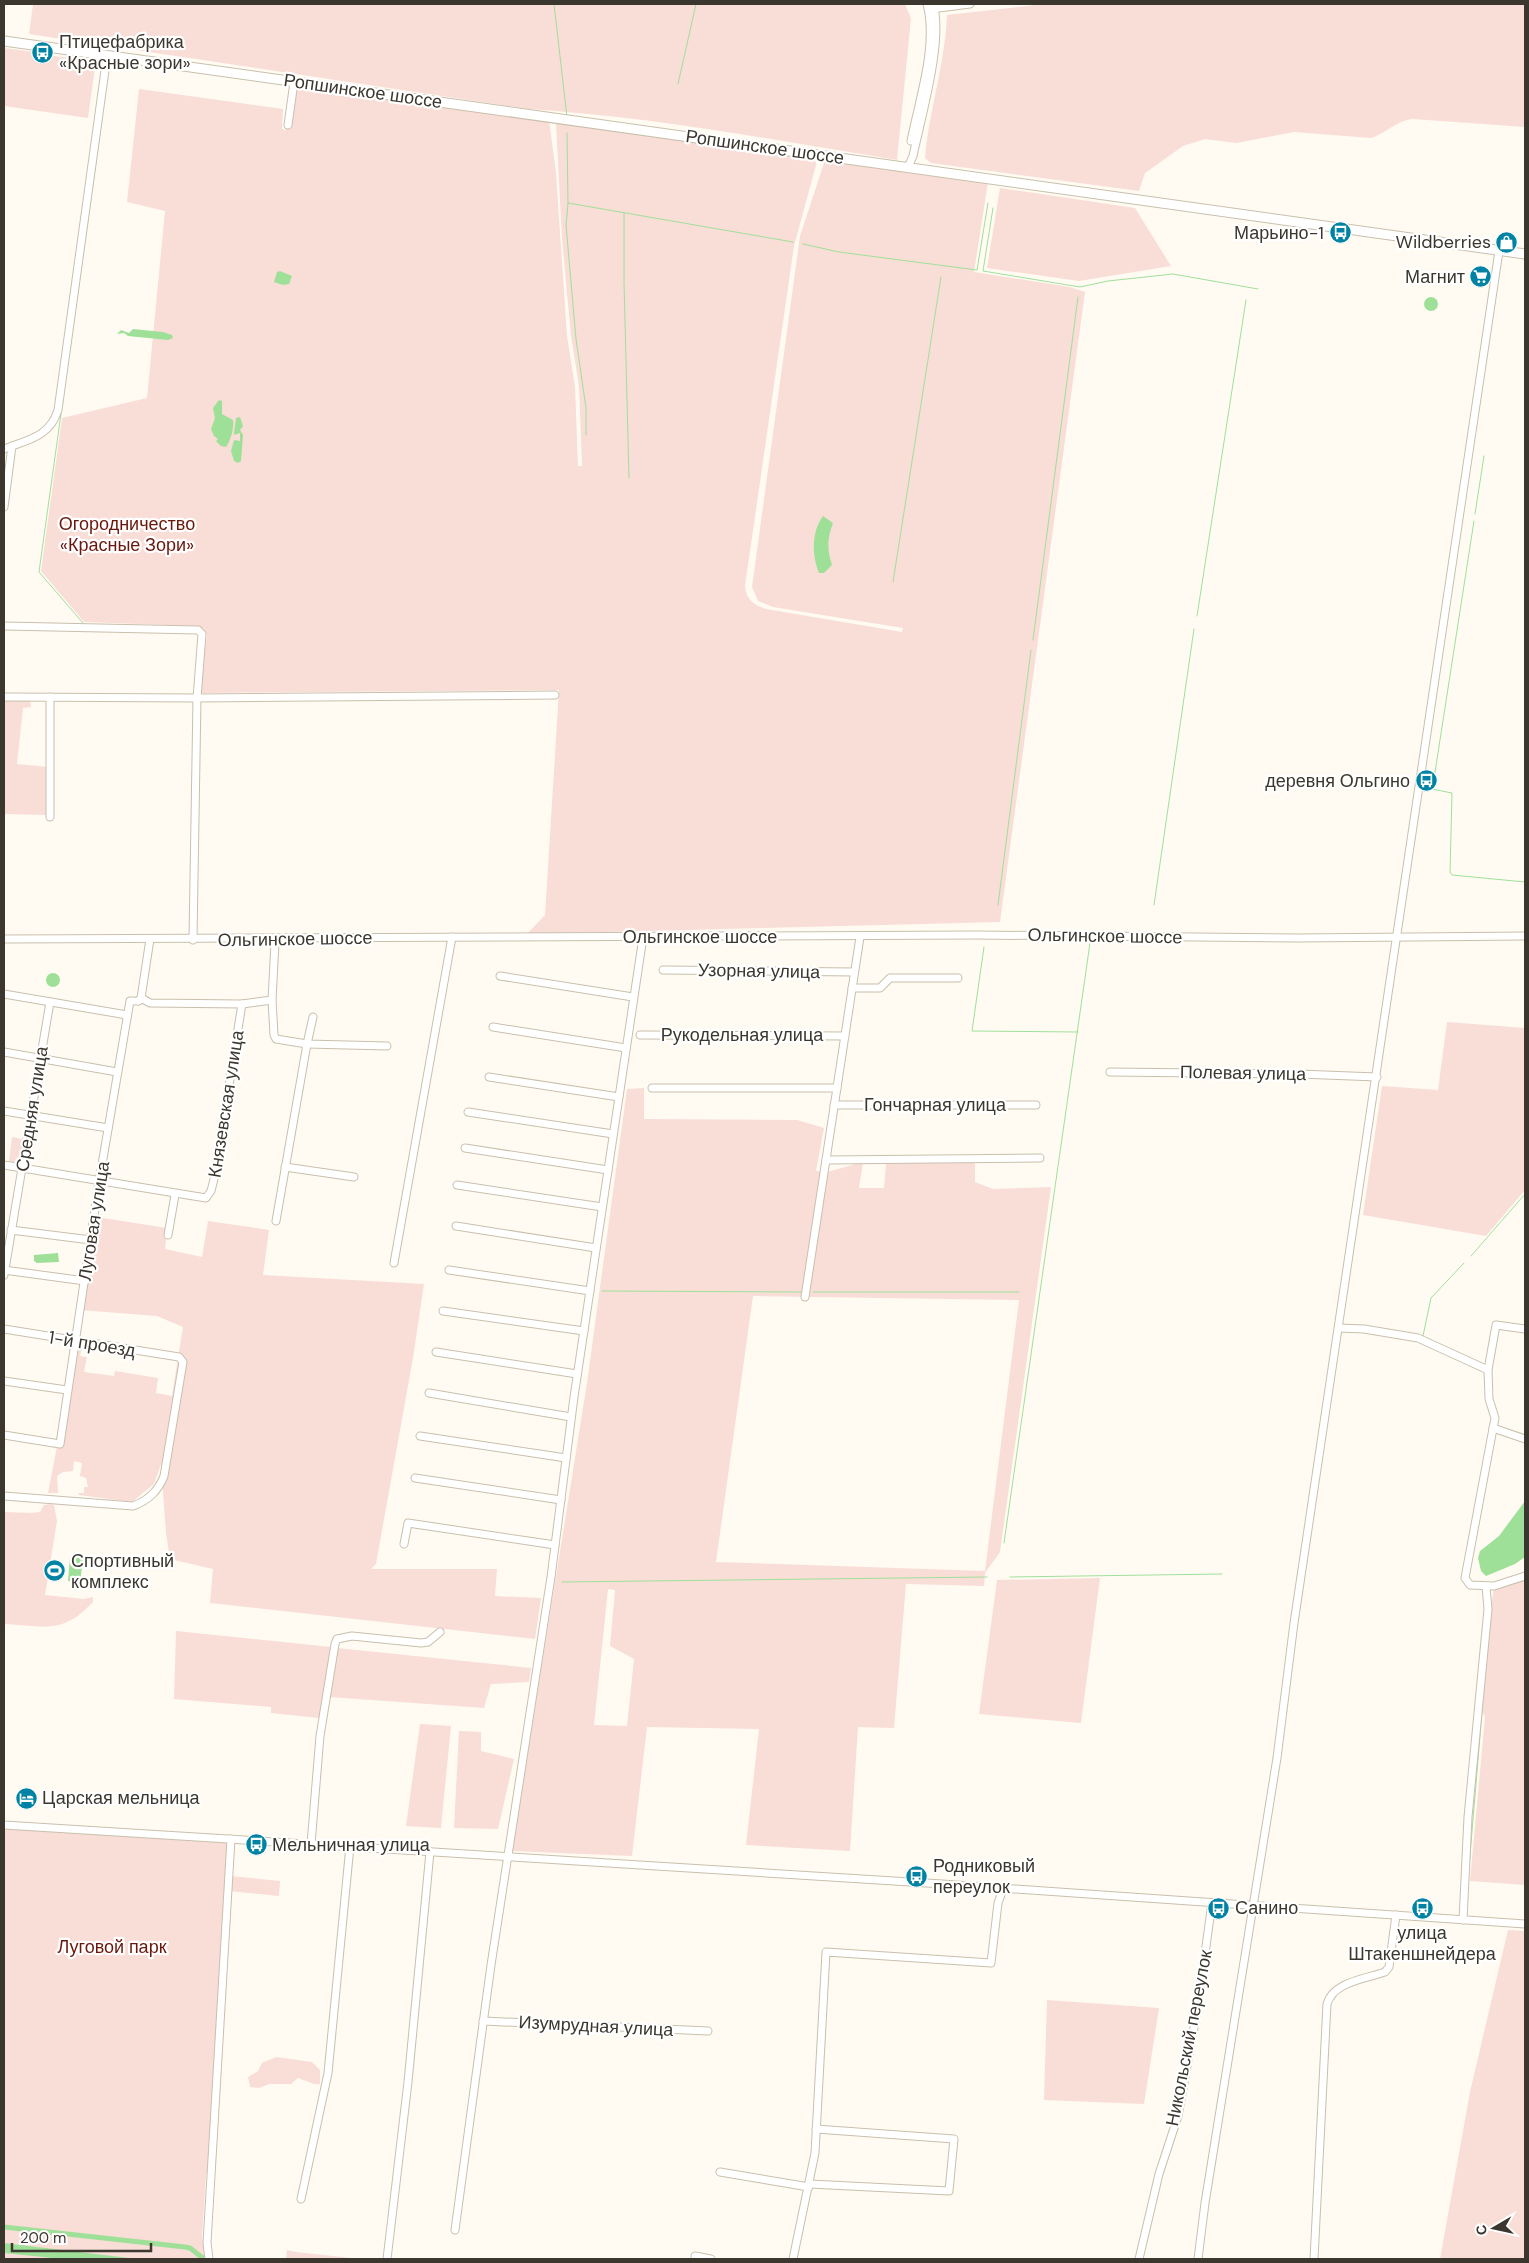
<svg xmlns="http://www.w3.org/2000/svg" width="1529" height="2263" font-family="'DM Sans',sans-serif">
<style>
.green{fill:#f9ddd7;fill-rule:evenodd}
.water{fill:#9fe099}
.lines{fill:none;stroke-linecap:round;stroke-linejoin:round}
.stream{stroke:#9fe099;stroke-width:1}
.canal{stroke:#9fe099;stroke-width:5}
.minor-casing{stroke:#c9c0ac;stroke-width:9}
.major-casing{stroke:#c9c0ac;stroke-width:11}
.minor{stroke:#fff;stroke-width:7}
.major{stroke:#fff;stroke-width:9}
.labels{text-anchor:middle;dominant-baseline:central;stroke-width:4.5;stroke-linejoin:round;paint-order:stroke}
.poi-label{font-size:18px;fill:#3b372f;stroke:#fff;text-anchor:start}
.street-label{font-size:18px;fill:#3b372f;stroke:#fff}
.park-label{font-size:18px;fill:#6a180b;stroke:#fff}
</style>
<rect width="100%" height="100%" fill="#fffbf3"/>
<g class="green">
<path d="M 33,4 L 905,4 L 911,18 L 897,160 C 775,140 653,117 529,109 L 29,34 Z"/>
<path d="M 1044,4 L 1525,4 L 1525,127 L 1413,119 C 1397,120 1387,133 1371,138 L 1294,132 L 1236,143 L 1205,139 L 1183,146 L 1145,173 L 1139,191 L 931,163 L 925,158 C 929,110 945,64 947,15 Z"/>
<path d="M 4,48 L 35,52 L 40,55 L 96,60 L 88,118 L 4,106 Z"/>
<path d="M 293,84 L 549,120 L 556,173 L 567,336 L 575,387 L 578,466 L 582,466 L 579,386 L 571,336 L 562,239 L 556,123 L 562,122 L 815,158 L 816,165 L 794,246 L 745,586 C 746,600 754,605 766,609 L 902,632 L 903,628 L 773,607 L 758,601 L 752,587 L 800,236 L 825,160 L 988,182 L 974,272 L 1070,287 L 1085,292 L 1000,922 L 527,934 L 545,915 L 559,690 L 200,693 L 198,689 L 207,636 L 204,629 L 197,626 L 84,622 L 41,571 L 62,418 L 147,398 L 165,211 L 127,202 L 139,89 L 283,109 L 282,129 L 286,130 Z"/>
<path d="M 1000,188 L 1135,208 L 1171,266 L 1079,281 L 987,268 Z"/>
<path d="M 4,699 L 30,699 L 31,707 L 23,708 L 17,764 L 49,767 L 48,815 L 4,814 Z"/>
<path d="M 1447,1022 L 1525,1028 L 1525,1190 L 1486,1236 L 1363,1215 L 1382,1086 L 1438,1090 Z"/>
<path d="M 644,1088 L 644,1119 L 797,1120 L 824,1128 L 816,1171 L 827,1172 L 863,1162 L 859,1188 L 884,1188 L 886,1163 L 975,1163 L 975,1182 L 993,1189 L 1051,1187 L 1000,1552 L 985,1573 L 984,1586 L 906,1584 L 894,1728 L 858,1727 L 850,1851 L 746,1845 L 759,1729 L 647,1727 L 632,1856 L 512,1851 L 587,1383 L 627,1089 ZM 753,1296 L 1019,1300 L 985,1571 L 716,1562 ZM 608,1589 L 615,1590 L 610,1646 L 634,1659 L 627,1726 L 594,1725 Z"/>
<path d="M 12,1137 L 22,1139 L 19,1163 L 9,1161 Z"/>
<path d="M 96,1217 L 167,1228 L 165,1249 L 202,1257 L 208,1221 L 269,1230 L 263,1275 L 424,1284 L 413,1358 L 376,1564 L 371,1569 L 497,1569 L 495,1596 L 541,1598 L 535,1639 L 210,1603 L 213,1569 L 170,1559 L 166,1533 L 161,1464 L 154,1484 L 132,1502 L 79,1495 L 78,1493 L 84,1493 L 84,1487 L 88,1487 L 86,1478 L 80,1476 L 82,1463 L 74,1461 L 73,1471 L 63,1472 L 57,1476 L 58,1493 L 48,1493 L 77,1343 L 83,1343 L 80,1356 L 87,1357 L 84,1372 L 114,1376 L 115,1371 L 158,1378 L 156,1393 L 172,1396 L 183,1327 L 157,1316 L 80,1310 Z"/>
<path d="M 50,1504 L 54,1505 L 57,1521 L 45,1595 L 84,1599 L 93,1597 L 93,1602 C 62,1635 45,1626 4,1624 L 4,1512 L 32,1513 L 40,1512 L 44,1505 Z"/>
<path d="M 1100,1578 L 1081,1723 L 979,1714 L 997,1580 Z"/>
<path d="M 1525,1579 L 1525,1885 L 1470,1881 L 1485,1717 L 1478,1702 L 1494,1587 Z"/>
<path d="M 176,1631 L 331,1647 L 319,1718 L 271,1713 L 271,1707 L 174,1699 Z"/>
<path d="M 337,1648 L 531,1668 L 529,1682 L 491,1684 L 484,1708 L 329,1697 Z"/>
<path d="M 420,1724 L 451,1726 L 441,1828 L 406,1826 Z"/>
<path d="M 459,1731 L 481,1732 L 481,1751 L 514,1759 L 498,1829 L 454,1828 Z"/>
<path d="M 4,1829 L 228,1841 L 209,2173 L 206,2174 L 202,2238 L 212,2259 L 4,2259 Z"/>
<path d="M 230,1876 L 280,1881 L 279,1896 L 229,1891 Z"/>
<path d="M 1508,1930 L 1525,1931 L 1525,2259 L 1440,2259 L 1470,2092 Z"/>
<path d="M 1047,2000 L 1159,2008 L 1144,2104 L 1044,2100 Z"/>
<path d="M 276,2057 L 312,2062 L 320,2070 L 320,2084 L 314,2084 L 298,2078 L 291,2084 L 269,2084 L 259,2088 L 250,2087 L 248,2077 L 258,2071 L 262,2063 Z"/>
<path d="M 287,2250 L 296,2252 L 360,2259 L 286,2259 Z"/>
</g>
<g class="water">
<path d="M 280,271 L 292,276 L 289,284 L 283,285 L 274,282 L 277,272 Z"/>
<circle cx="1431" cy="304" r="7"/>
<path d="M 133,329 L 163,332 L 172,335 L 173,338 L 168,340 L 128,336 L 124,333 L 117,334 L 121,330 L 129,333 Z"/>
<path d="M 219,400 L 222,401 L 222,414 L 233,420 C 234,429 231,440 226,447 L 221,446 L 216,441 L 218,439 L 214,436 L 211,429 L 215,418 L 213,408 Z"/>
<path d="M 240,417 L 243,426 L 240,430 L 243,435 L 241,461 L 238,463 L 234,461 L 231,451 L 234,440 L 240,441 L 240,433 L 234,435 L 234,433 L 236,418 Z"/>
<path d="M 823,516 L 833,523 C 827,539 827,549 832,565 L 824,573 L 819,573 C 812,555 811,533 823,516 Z"/>
<circle cx="53" cy="980" r="7"/>
<path d="M 58,1253 L 59,1262 L 37,1263 L 34,1261 L 34,1255 Z"/>
<path d="M 1525,1501 L 1525,1557 L 1515,1564 L 1486,1576 L 1481,1571 L 1478,1558 L 1480,1551 L 1499,1536 Z"/>
<path d="M 70,1557 L 83,1558 L 80,1583 L 68,1581 Z"/>
<path d="M 4,2243 L 121,2257 L 136,2259 L 62,2259 L 4,2253 Z"/>
</g>
<g class="lines">
<g class="stream">
<path d="M 554,4 L 567,117"/>
<path d="M 678,84 L 696,4"/>
<path d="M 567,133 L 568,203 L 566,225 L 576,339 L 586,408 L 586,435"/>
<path d="M 568,203 L 793,242"/>
<path d="M 993,208 L 983,271 L 1080,287 L 1108,281 L 1173,274 L 1258,289"/>
<path d="M 624,213 L 624,282 L 629,478"/>
<path d="M 803,244 L 839,252 L 977,270 L 988,203"/>
<path d="M 1475,514 L 1484,456"/>
<path d="M 893,582 L 941,277"/>
<path d="M 1197,616 L 1246,300"/>
<path d="M 83,623 L 39,572 L 102,119"/>
<path d="M 1033,640 L 1078,297"/>
<path d="M 1433,785 L 1474,521"/>
<path d="M 1432,789 L 1452,793 L 1450,872 L 1452,875 L 1525,882"/>
<path d="M 998,905 L 1031,650"/>
<path d="M 1154,905 L 1194,629"/>
<path d="M 984,947 L 972,1031 L 1078,1032"/>
<path d="M 1471,1256 L 1525,1194"/>
<path d="M 602,1291 L 802,1292"/>
<path d="M 813,1292 L 1019,1292"/>
<path d="M 1423,1336 L 1431,1298 L 1464,1263"/>
<path d="M 1004,1543 L 1090,943"/>
<path d="M 1010,1577 L 1222,1574"/>
<path d="M 562,1582 L 987,1577"/>
<path d="M 1469,1867 L 1482,1712"/>
</g>
<path class="canal" d="M 4,2227 L 185,2247 L 190,2248 L 204,2259"/>
<defs>
<g id="minor">
<path d="M 931,9 L 970,4"/>
<path d="M 288,125 L 294,82"/>
<path d="M 911,141 C 919,100 938,45 927,4"/>
<path d="M 908,167 L 913,156 C 921,117 944,40 933,4"/>
<path d="M 4,449 C 27,440 50,437 58,410 L 107,56"/>
<path d="M 4,507 L 12,446"/>
<path d="M 4,626 L 198,630 L 202,634 L 197,698 L 193,940"/>
<path d="M 4,697 L 197,698 L 555,695"/>
<path d="M 50,697 L 50,817"/>
<path d="M 4,939 L 976,935 L 1298,938 L 1525,936"/>
<path d="M 273,939 L 275,943 L 272,1000 L 274,1035 L 276,1039 L 307,1044 L 276,1221"/>
<path d="M 663,970 L 854,972"/>
<path d="M 500,976 L 633,997"/>
<path d="M 852,988 L 880,988 L 890,978 L 958,978"/>
<path d="M 4,994 L 127,1015"/>
<path d="M 138,1001 L 143,999 L 150,1003 L 242,1004 L 272,1000"/>
<path d="M 138,1001 L 141,998 L 150,939"/>
<path d="M 313,1017 L 307,1044 L 387,1046"/>
<path d="M 493,1027 L 626,1048"/>
<path d="M 640,1035 L 845,1036"/>
<path d="M 4,1052 L 117,1072"/>
<path d="M 1110,1072 L 1299,1074 L 1377,1077"/>
<path d="M 489,1077 L 619,1097"/>
<path d="M 652,1088 L 837,1088"/>
<path d="M 834,1105 L 1036,1105"/>
<path d="M 4,1111 L 108,1128"/>
<path d="M 468,1112 L 613,1134"/>
<path d="M 465,1148 L 608,1170"/>
<path d="M 826,1160 L 1040,1158"/>
<path d="M 4,1165 L 206,1198 L 211,1191 L 214,1179 L 242,1004"/>
<path d="M 285,1167 L 354,1177"/>
<path d="M 457,1185 L 602,1207"/>
<path d="M 456,1226 L 596,1248"/>
<path d="M 11,1230 L 91,1240"/>
<path d="M 168,1235 L 175,1195"/>
<path d="M 394,1263 L 452,937"/>
<path d="M 4,1270 L 85,1281"/>
<path d="M 449,1270 L 590,1291"/>
<path d="M 4,1275 L 50,1002"/>
<path d="M 805,1297 L 860,937"/>
<path d="M 443,1311 L 584,1331"/>
<path d="M 1339,1328 L 1364,1329 L 1418,1338 L 1488,1370 L 1489,1399 L 1495,1418 L 1465,1578 L 1470,1585 L 1494,1586 L 1525,1576"/>
<path d="M 4,1329 L 179,1357 L 183,1362 L 164,1476 C 158,1491 149,1500 133,1506 L 4,1496"/>
<path d="M 436,1352 L 577,1374"/>
<path d="M 1488,1370 L 1496,1325 L 1525,1329"/>
<path d="M 4,1381 L 67,1390"/>
<path d="M 429,1393 L 571,1417"/>
<path d="M 1493,1428 L 1525,1439"/>
<path d="M 4,1435 L 60,1444 L 99,1182 L 130,1001 L 134,1001"/>
<path d="M 420,1436 L 566,1458"/>
<path d="M 415,1478 L 561,1500"/>
<path d="M 404,1544 L 408,1523 L 555,1545"/>
<path d="M 4,1825 L 942,1884 L 1525,1924"/>
<path d="M 311,1844 L 320,1736 L 335,1644 L 337,1639 L 352,1636 L 421,1643 L 428,1642 L 440,1632"/>
<path d="M 1463,1920 L 1468,1817 L 1488,1609 L 1486,1587"/>
<path d="M 483,2021 L 708,2031"/>
<path d="M 720,2172 L 809,2187"/>
<path d="M 810,2184 L 949,2191 L 954,2139 L 816,2129"/>
<path d="M 301,2199 L 328,2073 L 350,1846"/>
<path d="M 455,2230 L 491,1965 L 551,1577 L 574,1397 L 643,937"/>
<path d="M 695,2256 L 711,2259"/>
<path d="M 209,2259 L 207,2243 L 231,1839"/>
<path d="M 387,2259 L 408,2082 L 430,1852"/>
<path d="M 793,2259 L 815,2153 L 826,1952 L 991,1963 L 998,1903 L 1003,1889"/>
<path d="M 1139,2259 L 1159,2174 L 1178,2116 L 1197,2011 L 1212,1903"/>
<path d="M 1198,2259 L 1205,2203 L 1277,1758 L 1294,1623 L 1499,251"/>
<path d="M 1314,2259 L 1327,2004 C 1333,1982 1365,1979 1385,1972 L 1389,1967 L 1396,1915"/>
</g>
<path id="major" d="M 4,41 L 1525,254"/>
</defs>
<use href="#minor" class="minor-casing"/>
<use href="#major" class="major-casing"/>
<use href="#minor" class="minor"/>
<use href="#major" class="major"/>
</g>
<defs>
<symbol id="bus-disc" viewBox="-11 -11 22 22"><circle r="9.5" fill="#0082a5" stroke="#fff"/><path d="M-5-6H5V4H4V6H2V4H-2V6H-4V4H-5ZM-3.5-4V0h7V-4ZM-3.5 1.2v1.5H-2V1.2ZM2 1.2v1.5H3.5V1.2Z" fill="#fff"/></symbol>
<symbol id="shop-disc" viewBox="-11 -11 22 22"><circle r="9.5" fill="#0082a5" stroke="#fff"/><path d="M-5-2.5h2.3a2.7 3.5 0 0 1 5.4 0H5L5.5 6h-11ZM-1.5-2.5h3a1.5 2.3 0 0 0-3 0Z" fill="#fff"/></symbol>
<symbol id="supermarket-disc" viewBox="-11 -11 22 22"><circle r="9.5" fill="#0082a5" stroke="#fff"/><path d="M-6-5.5h2.5l.6 2H6L4.5 2H-2.5L-4.4-4H-6ZM-1.5 3.2a1.3 1.3 0 1 0 .1 0ZM3 3.2a1.3 1.3 0 1 0 .1 0Z" fill="#fff"/></symbol>
<symbol id="stadium-disc" viewBox="-11 -11 22 22"><circle r="9.5" fill="#0082a5" stroke="#fff"/><path d="M0-5a6.5 5 0 1 0 0 10a6.5 5 0 1 0 0-10ZM-3.5-1.8h7v3.6h-7Z" fill="#fff"/></symbol>
<symbol id="hotel-disc" viewBox="-11 -11 22 22"><circle r="9.5" fill="#0082a5" stroke="#fff"/><path d="M-6-4.5h1.5V1H6V5H4.5V3h-9V5H-6ZM-4 0a1.8 1.8 0 1 1 3.6 0ZM.5 0V-2.5h3Q6-2.5 6 0Z" fill="#fff"/></symbol>
</defs>
<g fill-rule="evenodd">
<use href="#bus-disc" x="30" y="40" width="25" height="25"/>
<use href="#bus-disc" x="1328" y="220" width="25" height="25"/>
<use href="#shop-disc" x="1494" y="230" width="25" height="25"/>
<use href="#supermarket-disc" x="1468" y="264" width="25" height="25"/>
<use href="#bus-disc" x="1414" y="768" width="25" height="25"/>
<use href="#stadium-disc" x="42" y="1558" width="25" height="25"/>
<use href="#hotel-disc" x="14" y="1786" width="25" height="25"/>
<use href="#bus-disc" x="244" y="1832" width="25" height="25"/>
<use href="#bus-disc" x="904" y="1864" width="25" height="25"/>
<use href="#bus-disc" x="1206" y="1896" width="25" height="25"/>
<use href="#bus-disc" x="1410" y="1896" width="25" height="25"/>
</g>
<g class="labels">
<g class="poi-label">
<text x="59" y="42">Птицефабрика<tspan x="59" dy="21">«Красные зори»</tspan></text>
<text x="1324" y="233" text-anchor="end">Марьино-1</text>
<text x="1491" y="242" text-anchor="end">Wildberries</text>
<text x="1465" y="277" text-anchor="end">Магнит</text>
<text x="1410" y="781" text-anchor="end">деревня Ольгино</text>
<text x="71" y="1561">Спортивный<tspan x="71" dy="21">комплекс</tspan></text>
<text x="42" y="1798">Царская мельница</text>
<text x="272" y="1845">Мельничная улица</text>
<text x="933" y="1866">Родниковый<tspan x="933" dy="21">переулок</tspan></text>
<text x="1235" y="1908">Санино</text>
<text x="1422" y="1933" text-anchor="middle">улица<tspan x="1422" dy="21">Штакеншнейдера</tspan></text>
</g>
<g class="street-label">
<text transform="translate(363 91) rotate(8)">Ропшинское шоссе</text>
<text transform="translate(765 147) rotate(8)">Ропшинское шоссе</text>
<text transform="translate(1105 936) rotate(1)">Ольгинское шоссе</text>
<text x="700" y="937">Ольгинское шоссе</text>
<text transform="translate(295 939) rotate(-1)">Ольгинское шоссе</text>
<text transform="translate(759 971) rotate(1)">Узорная улица</text>
<text x="742" y="1035">Рукодельная улица</text>
<text transform="translate(1243 1073) rotate(1)">Полевая улица</text>
<text transform="translate(226 1104) rotate(-81)">Князевская улица</text>
<text x="935" y="1105">Гончарная улица</text>
<text transform="translate(32 1109) rotate(-81)">Средняя улица</text>
<text transform="translate(94 1221) rotate(-81)">Луговая улица</text>
<text transform="translate(92 1344) rotate(9)">1-й проезд</text>
<text transform="translate(596 2026) rotate(3)">Изумрудная улица</text>
<text transform="translate(1189 2038) rotate(-79)">Никольский переулок</text>
</g>
<g class="park-label">
<text x="127" y="524">Огородничество<tspan x="127" dy="21">«Красные Зори»</tspan></text>
<text x="112" y="1947">Луговой парк</text>
</g>
</g>
<rect width="1529" height="2263" fill="none" stroke="#3b372f" stroke-width="10"/>
<g transform="translate(1494 2228) rotate(261)" stroke="#ffffff" stroke-width="4" paint-order="stroke">
<path d="M0-4L9 19L0 12L-9 19Z" fill="#3b372f"/>
<text y="-8" font-size="14" font-weight="bold" text-anchor="middle" fill="#3b372f">С</text>
</g>
<path d="M12 2243v8h139v-8" fill="none" stroke="#3b372f" stroke-width="2.5"/>
<text x="20" y="2243" font-size="15" fill="#3b372f" stroke="#ffffff" stroke-width="4" paint-order="stroke">200 m</text>
</svg>
